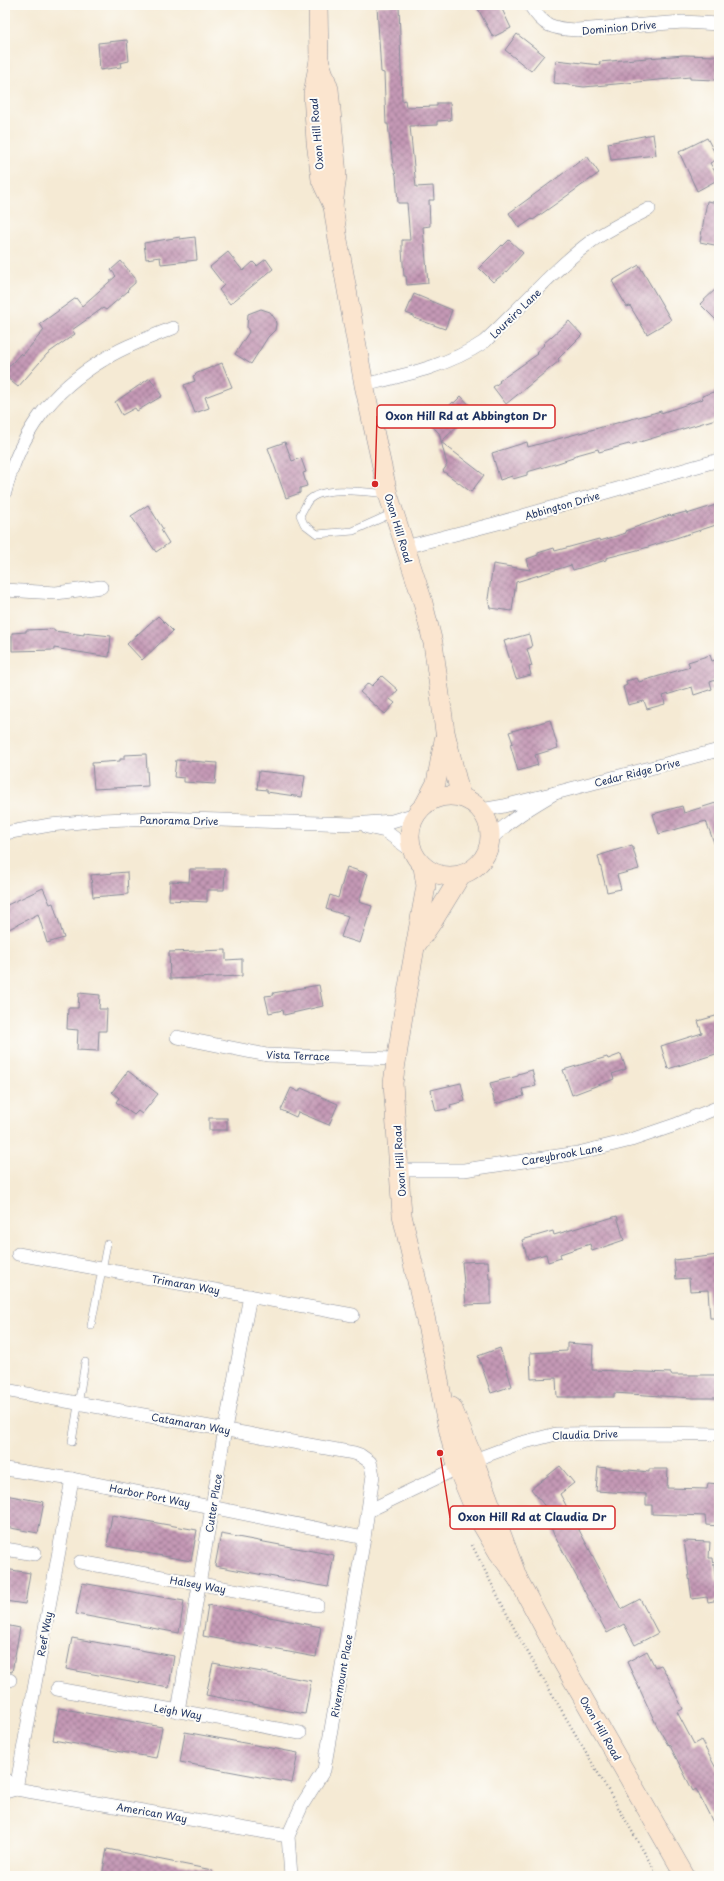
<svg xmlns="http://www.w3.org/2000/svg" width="724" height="1881" font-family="'Playpen Sans',sans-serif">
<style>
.building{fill:url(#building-cross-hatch)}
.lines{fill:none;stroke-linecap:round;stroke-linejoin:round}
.lane-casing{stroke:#888c99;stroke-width:8}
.street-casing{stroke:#888c99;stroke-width:14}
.secondary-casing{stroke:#888c99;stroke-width:20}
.path{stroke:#888c99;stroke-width:2.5;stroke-dasharray:1 3;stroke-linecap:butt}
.lane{stroke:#fff;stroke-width:7}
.street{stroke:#fff;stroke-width:13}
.secondary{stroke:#fbe5cf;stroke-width:19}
.labels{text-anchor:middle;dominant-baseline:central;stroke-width:4;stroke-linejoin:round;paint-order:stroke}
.street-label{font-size:10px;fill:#1b2f5e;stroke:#fdfcf7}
.leader{fill:none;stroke:#d62828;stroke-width:1.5}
.callout-dot{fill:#d62828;stroke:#fdfcf7;stroke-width:1.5}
.callout{fill:#fdfcf7;stroke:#d62828;stroke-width:1.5}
.callout-label{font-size:11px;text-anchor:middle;font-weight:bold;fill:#1b2f5e}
</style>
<defs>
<pattern id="building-cross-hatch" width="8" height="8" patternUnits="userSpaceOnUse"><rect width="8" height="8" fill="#c599b5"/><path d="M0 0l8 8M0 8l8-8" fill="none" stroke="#9f7d96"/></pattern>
</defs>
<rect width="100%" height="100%" fill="#fdfcf7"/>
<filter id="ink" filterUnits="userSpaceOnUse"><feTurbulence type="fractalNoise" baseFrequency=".025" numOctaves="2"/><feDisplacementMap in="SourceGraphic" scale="8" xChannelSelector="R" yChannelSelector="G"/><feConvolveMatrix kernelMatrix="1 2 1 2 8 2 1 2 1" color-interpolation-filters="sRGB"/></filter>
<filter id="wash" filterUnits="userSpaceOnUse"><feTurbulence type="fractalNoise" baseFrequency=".012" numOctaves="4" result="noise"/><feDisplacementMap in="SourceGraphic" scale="16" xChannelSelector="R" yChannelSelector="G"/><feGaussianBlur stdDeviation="0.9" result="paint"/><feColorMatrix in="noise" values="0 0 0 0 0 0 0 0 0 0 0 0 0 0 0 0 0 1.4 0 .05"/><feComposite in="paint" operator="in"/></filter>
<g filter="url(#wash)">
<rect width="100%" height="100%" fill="#f5ead4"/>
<g id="blocks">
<g class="building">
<path d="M 399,5 L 402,101 L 405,100 L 406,107 L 437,106 L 437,103 L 450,103 L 451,120 L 437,121 L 437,125 L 410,126 L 416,187 L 433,186 L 434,200 L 429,200 L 430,226 L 423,227 L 428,283 L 407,285 L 406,276 L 404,276 L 402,250 L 402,240 L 410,240 L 407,203 L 398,203 L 396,175 L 393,166 L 388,124 L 386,124 L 384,73 L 381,72 L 377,6 Z"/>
<path d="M 476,5 L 500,5 L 511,28 L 493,37 Z"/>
<path d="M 517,34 L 544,55 L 531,71 L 505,50 Z"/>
<path d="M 127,40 L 129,61 L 120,63 L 121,67 L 100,70 L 98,43 Z"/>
<path d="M 684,55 L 717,56 L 717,80 L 690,79 L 690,77 L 584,87 L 554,83 L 556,60 L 600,65 L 599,62 Z"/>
<path d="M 653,134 L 656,155 L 611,160 L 608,143 Z"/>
<path d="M 707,138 L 718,159 L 710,163 L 719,179 L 697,191 L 679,152 Z"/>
<path d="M 587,156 L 599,173 L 533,220 L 532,219 L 519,228 L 509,213 Z"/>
<path d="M 707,201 L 719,203 L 719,246 L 700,242 Z"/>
<path d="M 180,237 L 180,239 L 195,237 L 197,260 L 161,264 L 160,257 L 146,259 L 144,243 Z"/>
<path d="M 509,240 L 523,253 L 506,272 L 493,282 L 479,268 L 502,245 L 503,246 Z"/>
<path d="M 228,252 L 243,271 L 253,262 L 257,266 L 266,259 L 273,269 L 230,304 L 219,290 L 224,285 L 210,267 Z"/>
<path d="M 121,261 L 135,278 L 135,283 L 127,290 L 128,291 L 106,310 L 103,308 L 72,330 L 75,334 L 47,354 L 18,387 L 5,376 L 5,371 L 21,353 L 23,355 L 44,330 L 40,324 L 76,298 L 82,306 L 116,276 L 111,270 Z"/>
<path d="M 639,265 L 671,320 L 647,334 L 630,306 L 627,307 L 612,281 Z"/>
<path d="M 719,286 L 719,323 L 700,304 Z"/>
<path d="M 414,294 L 452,310 L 445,329 L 414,318 L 414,316 L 406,313 Z"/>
<path d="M 261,309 L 270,312 L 275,319 L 276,324 L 275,330 L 268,337 L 251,364 L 235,354 L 249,332 L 247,327 L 248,314 Z"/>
<path d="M 569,321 L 582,335 L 558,359 L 559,361 L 506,404 L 493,387 L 500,382 L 499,381 L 538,354 L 536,352 L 544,345 L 543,344 Z"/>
<path d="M 222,363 L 232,387 L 205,397 L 209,408 L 195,413 L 184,385 L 195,381 L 193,376 L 196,375 L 195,374 Z"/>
<path d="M 150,378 L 162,396 L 137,411 L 135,408 L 122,415 L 115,402 Z"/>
<path d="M 719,390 L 719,418 L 630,445 L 629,444 L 599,452 L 598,449 L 573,456 L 573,458 L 558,463 L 527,472 L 527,475 L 513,479 L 512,476 L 500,480 L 492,453 L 527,442 L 528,447 L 661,411 L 661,413 L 703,399 L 702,396 Z"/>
<path d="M 461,396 L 474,410 L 441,442 L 484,475 L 471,492 L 443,471 L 447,465 L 439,433 L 430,424 L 453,402 L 454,403 Z"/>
<path d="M 285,442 L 292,461 L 301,458 L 306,472 L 303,473 L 307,486 L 300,488 L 300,493 L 286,498 L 268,448 Z"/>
<path d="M 719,504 L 719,524 L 645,548 L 606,558 L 606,560 L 573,570 L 571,565 L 516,582 L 512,611 L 490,608 L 488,599 L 493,564 L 530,570 L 527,559 L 538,555 L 538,553 L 554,548 L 555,551 L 599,539 L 600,541 L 626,533 L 625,531 L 670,515 L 671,516 L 686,512 L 687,514 Z"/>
<path d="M 148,505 L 163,529 L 161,530 L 169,543 L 156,552 L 131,516 Z"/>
<path d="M 158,616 L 173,631 L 142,660 L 127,644 Z"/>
<path d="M 54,629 L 54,631 L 84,635 L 84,633 L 111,636 L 109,657 L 54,648 L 54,650 L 12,651 L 12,633 L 26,632 L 26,630 Z"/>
<path d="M 529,634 L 532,647 L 527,649 L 532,666 L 529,667 L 531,675 L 516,679 L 504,641 Z"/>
<path d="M 710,655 L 712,661 L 719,659 L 719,679 L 710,682 L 712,689 L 694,695 L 692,687 L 663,696 L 665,704 L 647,709 L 644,701 L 628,705 L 623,687 L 627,685 L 626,681 L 637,678 L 639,682 L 690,667 L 688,662 Z"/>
<path d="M 382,676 L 398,690 L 390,699 L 395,703 L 385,714 L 360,692 L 368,683 L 372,686 Z"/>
<path d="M 550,720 L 558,748 L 535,755 L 538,765 L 518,771 L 510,744 L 513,743 L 509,732 Z"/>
<path d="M 146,754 L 148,786 L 94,789 L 92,763 L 120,761 L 120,759 L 124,759 L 124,755 Z"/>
<path d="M 176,760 L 217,763 L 215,784 L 184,782 L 184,778 L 174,777 Z"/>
<path d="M 259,771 L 305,776 L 302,797 L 267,792 L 267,790 L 257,789 Z"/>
<path d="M 719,802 L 719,851 L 717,851 L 706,821 L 659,834 L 653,814 L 682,806 L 684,813 Z"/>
<path d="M 632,845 L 639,869 L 617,875 L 621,889 L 607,892 L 598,856 Z"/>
<path d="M 347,867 L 368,874 L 359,902 L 372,906 L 360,943 L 341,937 L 348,916 L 326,909 L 330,895 L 338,898 Z"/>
<path d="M 190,869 L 225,869 L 224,890 L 207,890 L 207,902 L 169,900 L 170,881 L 189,882 Z"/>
<path d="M 127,872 L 128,894 L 93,897 L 91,875 Z"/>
<path d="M 43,888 L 50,904 L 53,903 L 64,938 L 47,943 L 38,914 L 5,931 L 5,906 Z"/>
<path d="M 226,950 L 226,960 L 242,959 L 242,976 L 170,979 L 169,952 Z"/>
<path d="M 319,985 L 323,1006 L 284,1015 L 283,1010 L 269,1013 L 265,996 L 274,995 L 273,993 Z"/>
<path d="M 79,993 L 100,995 L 99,1009 L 107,1009 L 106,1031 L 99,1031 L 98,1051 L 77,1050 L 78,1030 L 67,1029 L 68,1008 L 78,1008 Z"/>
<path d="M 719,1015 L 719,1053 L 668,1069 L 661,1046 L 702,1033 L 698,1021 Z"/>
<path d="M 621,1054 L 626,1069 L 612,1074 L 614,1079 L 572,1095 L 563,1070 L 607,1057 L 608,1059 Z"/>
<path d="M 532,1070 L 536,1086 L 522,1089 L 524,1096 L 495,1104 L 490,1083 L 518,1076 L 518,1074 Z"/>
<path d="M 128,1071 L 158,1094 L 142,1114 L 138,1111 L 134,1115 L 116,1102 L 119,1098 L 112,1092 Z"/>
<path d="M 461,1083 L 465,1101 L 450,1105 L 451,1108 L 436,1111 L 431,1090 Z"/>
<path d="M 291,1088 L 299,1092 L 301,1088 L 338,1104 L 329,1125 L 298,1112 L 296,1117 L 281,1110 Z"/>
<rect x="209" y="1118" width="18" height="12"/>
<path d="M 617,1216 L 624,1240 L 592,1251 L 590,1244 L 560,1254 L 561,1258 L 548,1262 L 546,1254 L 528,1259 L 522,1240 L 553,1231 L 554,1235 Z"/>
<path d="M 719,1255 L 719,1318 L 710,1318 L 708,1290 L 690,1291 L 689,1278 L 676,1279 L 674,1260 Z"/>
<path d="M 488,1261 L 489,1279 L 491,1279 L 491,1304 L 466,1305 L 462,1262 Z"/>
<path d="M 567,1343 L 593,1345 L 592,1370 L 671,1373 L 671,1375 L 719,1375 L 719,1398 L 693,1398 L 614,1393 L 614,1397 L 557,1397 L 556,1378 L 531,1379 L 530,1353 L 567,1351 Z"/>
<path d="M 500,1348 L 512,1386 L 491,1393 L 478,1356 Z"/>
<path d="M 560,1466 L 574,1483 L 560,1494 L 621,1609 L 640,1599 L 658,1633 L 635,1645 L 624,1624 L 607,1633 L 554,1535 L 549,1522 L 555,1519 L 531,1489 Z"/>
<path d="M 598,1467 L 649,1472 L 649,1469 L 668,1469 L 667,1488 L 707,1489 L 708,1483 L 719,1484 L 719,1526 L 706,1525 L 705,1516 L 652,1514 L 652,1505 L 646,1505 L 646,1494 L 596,1491 Z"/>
<path d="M 5,1495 L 44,1502 L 38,1533 L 5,1527 Z"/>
<path d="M 112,1515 L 197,1530 L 191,1561 L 107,1546 Z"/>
<path d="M 221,1534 L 334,1555 L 328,1587 L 215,1566 Z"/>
<path d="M 684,1541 L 710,1542 L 709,1558 L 713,1558 L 716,1582 L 719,1581 L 719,1600 L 708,1602 L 707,1597 L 692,1599 Z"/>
<path d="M 5,1569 L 30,1573 L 25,1604 L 5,1601 Z"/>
<path d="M 82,1583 L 184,1601 L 179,1633 L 76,1614 Z"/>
<path d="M 208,1605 L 321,1627 L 316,1657 L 203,1636 Z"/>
<path d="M 5,1625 L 20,1628 L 12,1672 L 5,1671 Z"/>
<path d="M 72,1638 L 174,1656 L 169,1688 L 66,1669 Z"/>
<path d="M 647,1651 L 655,1667 L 661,1665 L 668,1677 L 683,1709 L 677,1712 L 694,1744 L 701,1740 L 719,1774 L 719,1834 L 696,1789 L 693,1791 L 669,1744 L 668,1745 L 656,1724 L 627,1662 Z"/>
<path d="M 213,1663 L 311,1681 L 305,1714 L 206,1695 Z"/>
<path d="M 59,1708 L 162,1727 L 156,1758 L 53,1740 Z"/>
<path d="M 185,1732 L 298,1753 L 292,1783 L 180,1762 Z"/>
<path d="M 107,1849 L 212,1870 L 212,1876 L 102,1876 Z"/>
</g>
</g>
</g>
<g filter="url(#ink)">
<use href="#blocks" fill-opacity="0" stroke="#888c99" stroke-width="1"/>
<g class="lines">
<defs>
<g id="lane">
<path d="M 388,494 C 368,492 322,485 308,501 C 305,505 303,511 300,515 L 304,524 L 317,534 L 353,531 L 393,513"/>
<path d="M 91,1326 L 107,1244"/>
<path d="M 72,1442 L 85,1362"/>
</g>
<g id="street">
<path d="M 530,5 C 543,26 552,29 577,30 L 683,22 L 719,24"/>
<path d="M 364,385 C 405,375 448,366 484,342 C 520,309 553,269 593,240 C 611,228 630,219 649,209"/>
<path d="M 5,492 C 20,433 51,391 103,360 C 124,346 149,338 173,328"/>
<path d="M 405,547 L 498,523 L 719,460"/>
<path d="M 5,590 L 56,593 L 101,587"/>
<path d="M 555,793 L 719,750"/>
<path d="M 481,810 L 504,806 L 555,793 C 531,807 509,820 490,840"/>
<path d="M 367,827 L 385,831 L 412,851"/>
<path d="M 5,833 L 50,825 L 102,820 L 156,818 L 353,824 L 392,821 L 416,814"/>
<path d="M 177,1037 L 267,1055 L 396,1059"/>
<path d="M 400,1170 L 464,1170 L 578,1153 L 631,1140 L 675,1125 L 719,1107"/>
<path d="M 18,1254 L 353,1315"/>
<path d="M 5,1390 L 354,1453 L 360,1455 L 370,1462 L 373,1475 L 364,1538 L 324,1770 L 302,1805 L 288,1836 L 291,1876"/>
<path d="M 5,1469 L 72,1479 L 364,1538"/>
<path d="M 368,1511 L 474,1460 L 517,1444 L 556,1434 L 650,1433 L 719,1434"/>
<path d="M 5,1549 L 35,1554"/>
<path d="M 80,1562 L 317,1605"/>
<path d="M 5,1679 L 10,1680"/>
<path d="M 57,1689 L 300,1733"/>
<path d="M 178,1711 L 225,1429 L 250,1296"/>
<path d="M 5,1779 L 16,1789"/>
<path d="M 16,1789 L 72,1479"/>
<path d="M 5,1792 L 16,1789 L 288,1836"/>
</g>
<g id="secondary">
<path d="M 318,5 L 319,60 L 313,94 L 316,142 L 321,180 L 333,206"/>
<path d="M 319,60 L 329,89 L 337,175 L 333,206 L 338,240 L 364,385 L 388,494 L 422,599 L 433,643 L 445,732 L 461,797"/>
<circle cx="450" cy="836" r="40"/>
<path d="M 425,804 L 436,783 L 444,740"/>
<path d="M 423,867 L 426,886 L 404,1009 L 393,1083 L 402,1215 L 438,1374 L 444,1410 L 457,1467 L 479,1520 L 498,1552 L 518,1579"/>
<path d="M 417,944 L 433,921 L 461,875"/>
<path d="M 452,1407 L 474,1460 L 518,1579 L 563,1663 L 685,1876"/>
</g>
</defs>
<use href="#lane" class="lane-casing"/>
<use href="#street" class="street-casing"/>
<use href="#secondary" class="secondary-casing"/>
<path class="path" d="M 472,1545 L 516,1632 L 658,1876"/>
<use href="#lane" class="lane"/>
<use href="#street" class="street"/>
<use href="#secondary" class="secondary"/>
</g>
</g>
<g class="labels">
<g class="street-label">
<text transform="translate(619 27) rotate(-5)">Dominion Drive</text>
<text transform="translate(316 134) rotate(-95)">Oxon Hill Road</text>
<text transform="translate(515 313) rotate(-44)">Loureiro Lane</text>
<text transform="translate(562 505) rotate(-16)">Abbington Drive</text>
<text transform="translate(399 528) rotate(73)">Oxon Hill Road</text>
<text transform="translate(637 772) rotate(-14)">Cedar Ridge Drive</text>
<text transform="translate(179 820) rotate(1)">Panorama Drive</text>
<text transform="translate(298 1055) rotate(2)">Vista Terrace</text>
<text transform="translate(562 1154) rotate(-10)">Careybrook Lane</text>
<text transform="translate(399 1161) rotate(-94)">Oxon Hill Road</text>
<text transform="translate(186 1284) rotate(10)">Trimaran Way</text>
<text transform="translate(191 1423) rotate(10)">Catamaran Way</text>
<text transform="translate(585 1434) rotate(-2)">Claudia Drive</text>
<text transform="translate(150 1495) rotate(11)">Harbor Port Way</text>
<text transform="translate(213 1503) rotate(-81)">Cutter Place</text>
<text transform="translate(198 1584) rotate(10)">Halsey Way</text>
<text transform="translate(44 1634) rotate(-80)">Reef Way</text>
<text transform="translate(341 1676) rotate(-80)">Rivermount Place</text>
<text transform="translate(178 1711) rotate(10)">Leigh Way</text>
<text transform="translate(601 1728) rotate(60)">Oxon Hill Road</text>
<text transform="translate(152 1812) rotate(10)">American Way</text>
</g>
</g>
<path class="leader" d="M375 484L377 416M440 1453L450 1518"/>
<g class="callout-dot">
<circle cx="375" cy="484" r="4"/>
<circle cx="440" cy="1453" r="4"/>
</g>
<g class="callout">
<rect x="377" y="405" width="178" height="23" rx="4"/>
<rect x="450" y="1506" width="165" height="23" rx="4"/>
</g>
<g class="callout-label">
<text x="466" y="420">Oxon Hill Rd at Abbington Dr</text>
<text x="532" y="1521">Oxon Hill Rd at Claudia Dr</text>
</g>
<rect width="724" height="1881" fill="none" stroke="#fdfcf7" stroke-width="20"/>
</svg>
